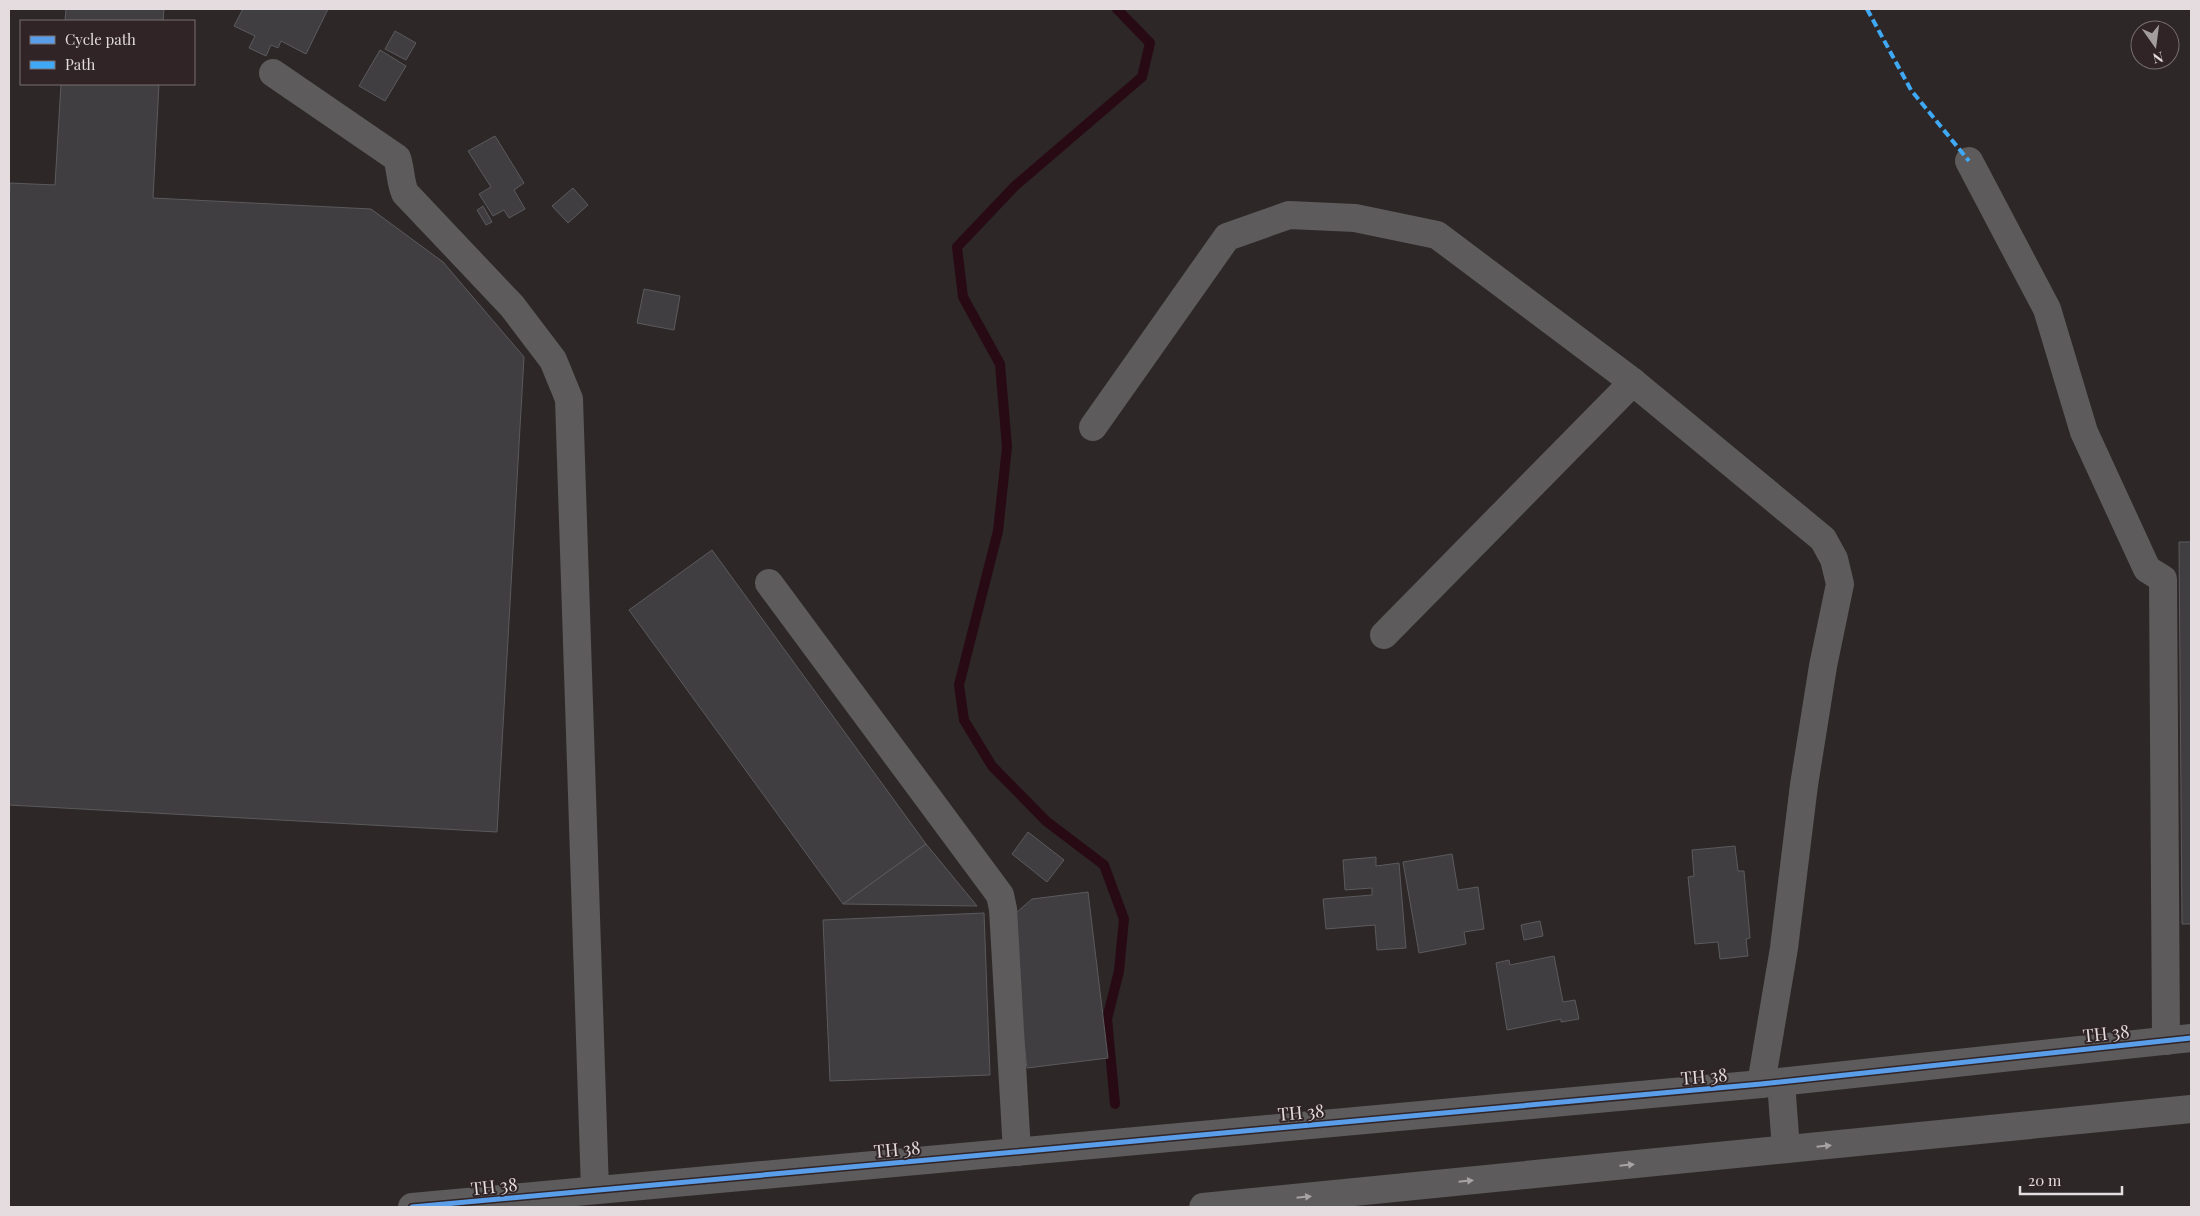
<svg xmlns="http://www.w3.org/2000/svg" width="2200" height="1216" font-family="'Playfair Display',serif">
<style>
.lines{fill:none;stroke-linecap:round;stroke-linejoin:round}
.stream{stroke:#280a15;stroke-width:10}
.building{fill:#403e40;stroke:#5b5a5c}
.minor{stroke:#5d5b5b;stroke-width:28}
.quiet{stroke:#3fa9f5;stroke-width:4;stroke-dasharray:8 4;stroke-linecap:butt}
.cycleway-casing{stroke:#302427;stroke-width:8}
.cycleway{stroke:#5a9eea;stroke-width:5}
.oneway{fill:#a7a2a3}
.labels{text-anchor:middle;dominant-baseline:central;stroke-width:4;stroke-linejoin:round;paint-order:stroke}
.street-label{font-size:18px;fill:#e4dcde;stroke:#302427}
</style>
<rect width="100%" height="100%" fill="#2d2728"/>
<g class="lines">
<path class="stream" d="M 1115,1104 L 1107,1019 L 1119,971 L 1124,919 L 1104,865 L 1046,821 L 992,766 L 964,720 L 959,685 L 998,531 L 1007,447 L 1000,364 L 963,297 L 957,247 L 1015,186 L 1142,77 L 1150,43 L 1117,9"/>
</g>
<g class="building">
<path d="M 66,9 L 164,9 L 163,21 L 65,21 Z"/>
<path d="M 243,9 L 328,9 L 306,54 L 281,41 L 278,48 L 271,45 L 266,56 L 249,48 L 255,36 L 234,26 Z"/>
<path d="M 395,31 L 416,43 L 406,60 L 385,49 Z"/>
<path d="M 380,50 L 406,66 L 385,101 L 359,86 Z"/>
<path d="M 61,84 L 159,84 L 153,198 L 371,209 L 443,262 L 524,357 L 497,832 L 9,805 L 9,212 L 10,183 L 55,185 Z"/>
<path d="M 495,136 L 524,183 L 514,190 L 525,209 L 509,218 L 504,210 L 493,216 L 479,194 L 491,187 L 468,151 Z"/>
<path d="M 573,188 L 588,205 L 568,223 L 552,206 Z"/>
<path d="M 483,206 L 492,222 L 486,225 L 477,210 Z"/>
<path d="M 644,289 L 680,296 L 674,330 L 637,323 Z"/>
<path d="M 2179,542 L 2191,542 L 2191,924 L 2182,924 Z"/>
<path d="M 712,550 L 926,844 L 843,904 L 629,610 Z"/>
<path d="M 1028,832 L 1064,860 L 1047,882 L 1012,854 Z"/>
<path d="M 926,844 L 977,906 L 843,904 Z"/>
<path d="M 1735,846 L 1738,871 L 1744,871 L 1750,938 L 1746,939 L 1748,956 L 1720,959 L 1718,942 L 1695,944 L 1688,877 L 1694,876 L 1692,850 Z"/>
<path d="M 1452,854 L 1458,890 L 1478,887 L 1484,929 L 1464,932 L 1466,944 L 1419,953 L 1403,862 Z"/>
<path d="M 1376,857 L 1376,866 L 1399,863 L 1406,948 L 1377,950 L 1375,925 L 1326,929 L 1323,899 L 1372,895 L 1372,888 L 1345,890 L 1343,860 Z"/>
<path d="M 1088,892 L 1108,1058 L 1027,1068 L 1009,919 L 1032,899 Z"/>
<path d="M 984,913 L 990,1075 L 830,1081 L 823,920 Z"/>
<path d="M 1540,921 L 1543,936 L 1524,940 L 1521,925 Z"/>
<path d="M 1554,956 L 1563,1002 L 1575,1000 L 1579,1019 L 1561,1022 L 1561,1019 L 1507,1030 L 1496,963 L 1509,960 L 1510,965 Z"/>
</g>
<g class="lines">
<g class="minor">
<path d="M 273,73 L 397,158 C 401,170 400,181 405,193 L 512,306 L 553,360 L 569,399 L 595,1190"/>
<path d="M 1969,161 L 2047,309 L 2084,432 L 2147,569 L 2163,579 L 2166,1041"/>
<path d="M 1093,427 L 1227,237 L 1289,215 L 1355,218 L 1437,235 L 1633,382 L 1823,539 L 1834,559 L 1840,584 L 1823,666 L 1804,785 L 1784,948 L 1761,1084"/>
<path d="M 769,583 L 1000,895 L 1003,909 L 1017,1152"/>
<path d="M 1384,635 L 1633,382"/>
<path d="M 1781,1082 L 1786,1149"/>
<path d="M 412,1207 L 1761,1084 L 2191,1038"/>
<path d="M 1203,1207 L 2191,1109"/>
</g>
<path class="quiet" d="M 1867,9 L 1911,90 L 1969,161"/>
<defs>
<path id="cycleway" d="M 412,1207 L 1761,1084 L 2191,1038"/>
</defs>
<use href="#cycleway" class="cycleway-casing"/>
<use href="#cycleway" class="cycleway"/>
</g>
<defs><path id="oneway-solid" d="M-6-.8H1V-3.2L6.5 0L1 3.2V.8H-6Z" transform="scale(1.25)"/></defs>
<g class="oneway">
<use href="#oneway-solid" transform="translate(1824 1146) rotate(-6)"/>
<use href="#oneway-solid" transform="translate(1627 1165) rotate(-6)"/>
<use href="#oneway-solid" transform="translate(1466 1181) rotate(-6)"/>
<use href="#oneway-solid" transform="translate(1304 1197) rotate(-6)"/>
</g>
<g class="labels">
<g class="street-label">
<text transform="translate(2106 1033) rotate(-6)">TH 38</text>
<text transform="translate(1704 1076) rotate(-5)">TH 38</text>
<text transform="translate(1301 1112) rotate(-5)">TH 38</text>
<text transform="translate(897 1149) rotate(-5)">TH 38</text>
<text transform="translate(494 1186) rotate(-6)">TH 38</text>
</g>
</g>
<rect width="2200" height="1216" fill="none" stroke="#e4dcde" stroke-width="20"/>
<rect x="20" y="20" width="175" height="65" fill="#302427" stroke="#786e70"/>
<rect x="30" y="36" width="25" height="8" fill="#5a9eea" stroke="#786e70"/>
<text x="65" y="45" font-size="15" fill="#e4dcde">Cycle path</text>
<rect x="30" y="61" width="25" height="8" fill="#3fa9f5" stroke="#786e70"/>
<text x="65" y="70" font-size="15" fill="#e4dcde">Path</text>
<g transform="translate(2155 45) rotate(166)"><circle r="24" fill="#302427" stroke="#786e70"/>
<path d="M0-4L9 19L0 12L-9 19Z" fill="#a49d9e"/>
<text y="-8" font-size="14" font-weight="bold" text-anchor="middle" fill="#e4dcde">N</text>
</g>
<path d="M2020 1186v8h102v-8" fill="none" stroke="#e4dcde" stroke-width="2.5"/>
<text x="2028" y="1186" font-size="15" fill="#e4dcde" stroke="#302427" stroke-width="4" paint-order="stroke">20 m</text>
</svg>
